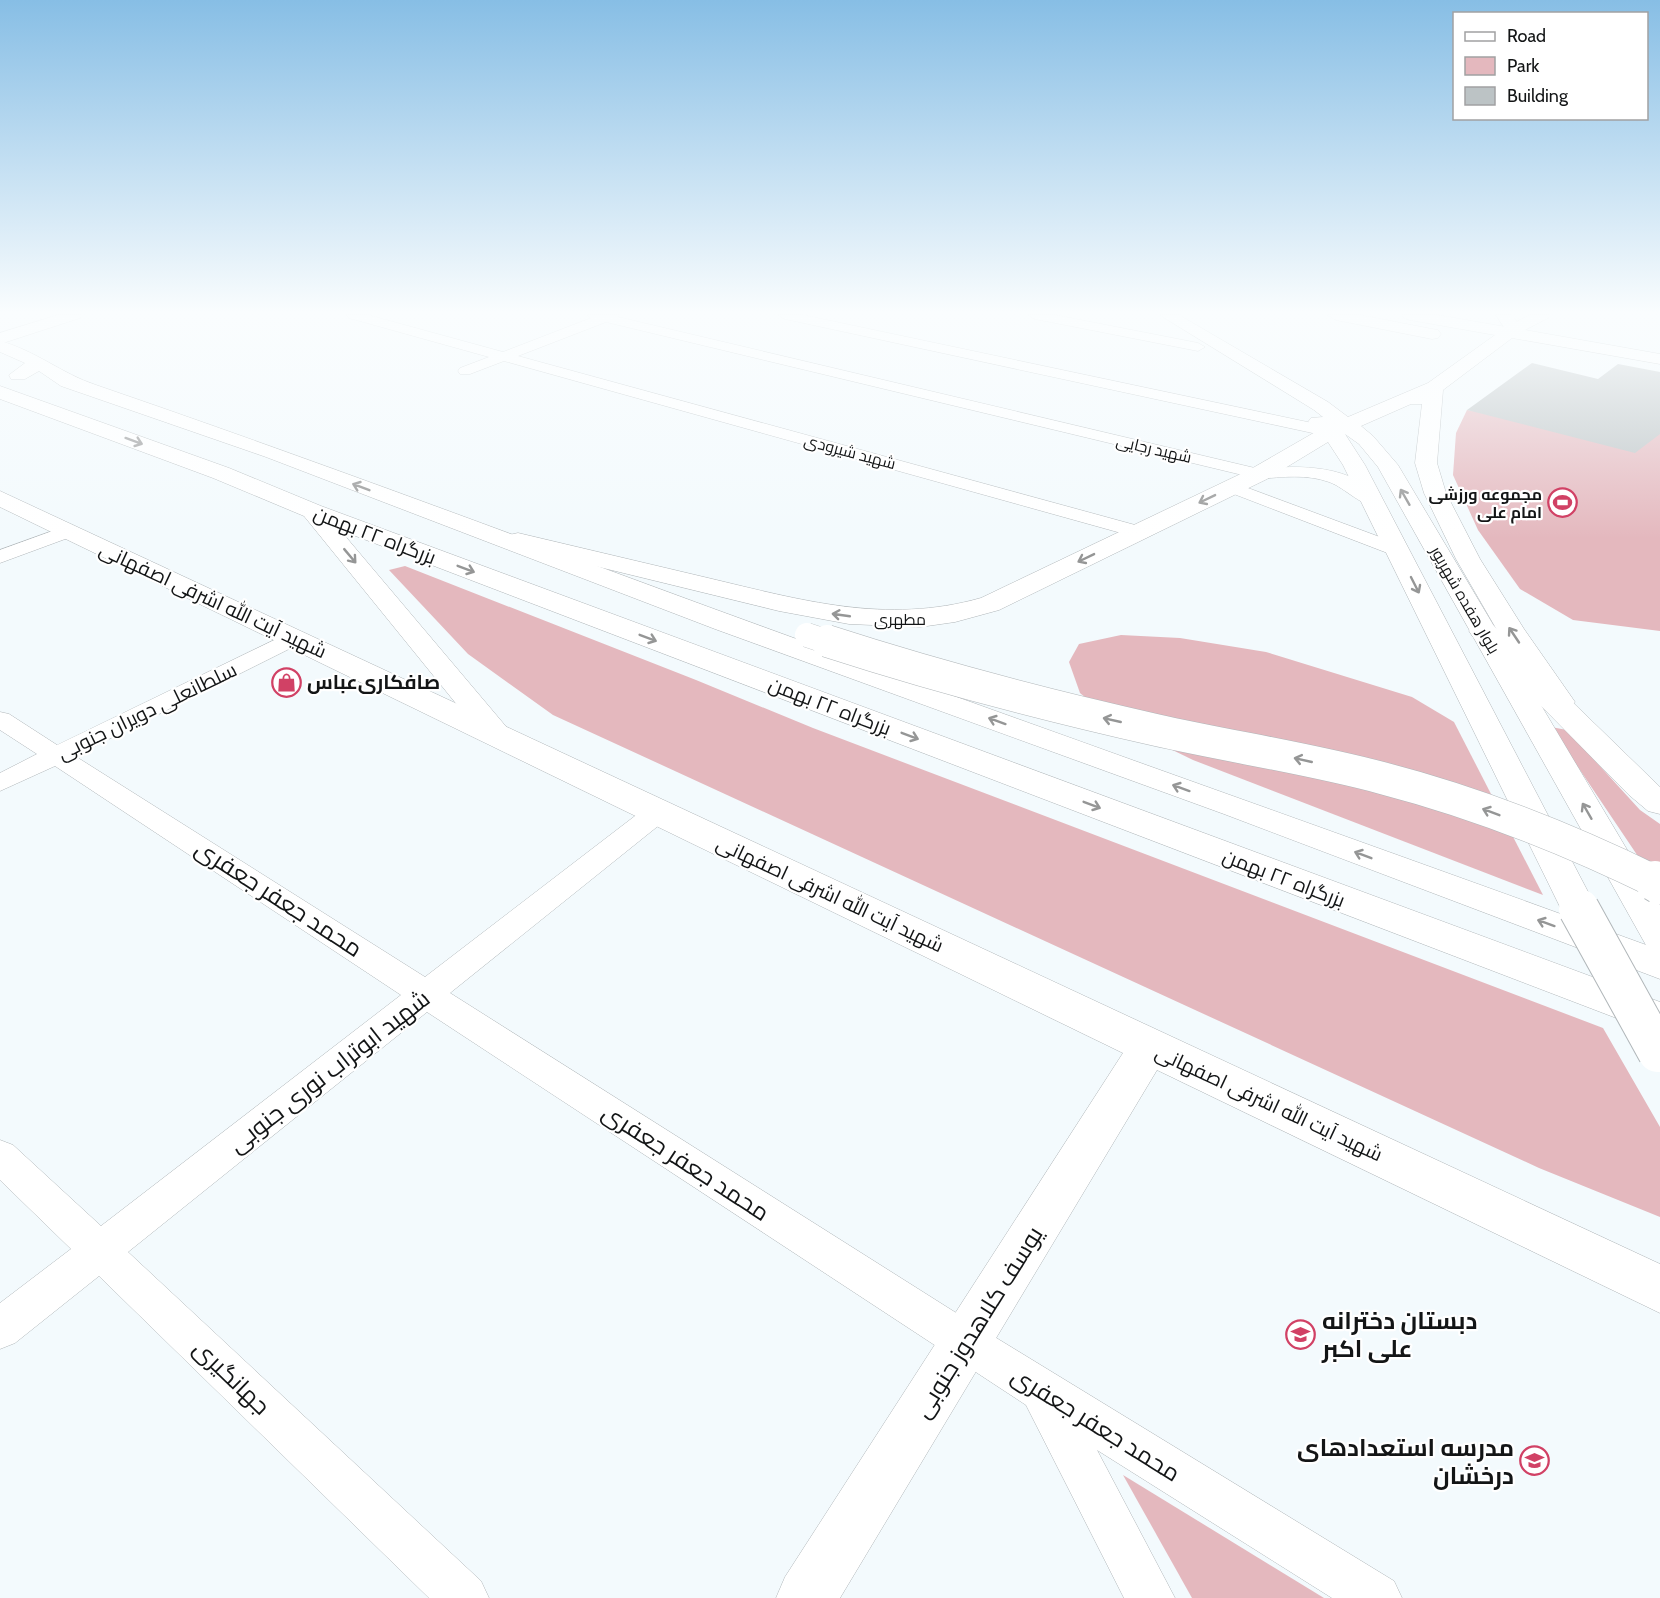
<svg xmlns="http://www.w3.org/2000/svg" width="1660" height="1598" font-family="Cabin,Cairo,sans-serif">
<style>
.green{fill:#e4b8be}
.building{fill:#bcc3c5}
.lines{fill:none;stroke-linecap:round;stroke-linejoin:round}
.minor-casing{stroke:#b0b6b9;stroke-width:1}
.tertiary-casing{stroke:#b0b6b9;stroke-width:1}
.secondary-casing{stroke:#b0b6b9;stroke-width:1}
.trunk-casing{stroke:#b0b6b9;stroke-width:1}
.minor{fill:#fff;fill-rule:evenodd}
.tertiary{fill:#fff;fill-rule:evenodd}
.secondary{fill:#fff;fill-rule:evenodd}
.trunk{fill:#fff;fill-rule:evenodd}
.secondary-bridge-casing{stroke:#b0b6b9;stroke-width:42;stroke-linecap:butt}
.trunk-bridge-far2-casing{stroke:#b0b6b9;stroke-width:25;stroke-linecap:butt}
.trunk-bridge-far1-casing{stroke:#b0b6b9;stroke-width:33;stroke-linecap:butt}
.trunk-bridge-casing{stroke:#b0b6b9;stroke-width:42;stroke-linecap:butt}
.secondary-bridge{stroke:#fff;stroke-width:40}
.trunk-bridge-far2{stroke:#fff;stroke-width:24}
.trunk-bridge-far1{stroke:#fff;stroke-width:32}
.trunk-bridge{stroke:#fff;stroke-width:40}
.oneway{stroke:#959696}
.labels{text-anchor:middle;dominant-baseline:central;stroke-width:4.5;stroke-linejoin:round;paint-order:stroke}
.far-street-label{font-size:16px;fill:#131516;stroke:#fff}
.far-poi-label{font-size:16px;font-weight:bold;fill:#131516;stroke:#fff;text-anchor:end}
.street-label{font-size:20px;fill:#131516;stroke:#fff}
.poi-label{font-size:20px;font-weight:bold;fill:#131516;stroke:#fff;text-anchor:start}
.near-street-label{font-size:24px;fill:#131516;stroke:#fff}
.near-poi-label{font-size:24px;font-weight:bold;fill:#131516;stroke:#fff;text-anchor:start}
</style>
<rect width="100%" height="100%" fill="#f3fafd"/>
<g class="green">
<path d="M 1467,410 L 1660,434 L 1660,631 L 1573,620 L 1520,589 L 1478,530 L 1453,475 L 1456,433 Z"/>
<path d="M 405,566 L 696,680 L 813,728 L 1603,1028 L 1660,1127 L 1660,1217 L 1539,1168 L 553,715 L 468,654 L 389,570 Z"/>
<path d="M 1121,635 L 1180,638 L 1266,652 L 1412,697 L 1454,722 L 1543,895 L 1193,760 L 1113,721 L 1080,693 L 1069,662 L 1079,644 Z"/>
<path d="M 1551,727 L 1567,730 L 1640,810 L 1660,824 L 1660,889 Z"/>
<path d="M 1123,1475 L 1324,1598 L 1192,1598 Z"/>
</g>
<path class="building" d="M 1532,363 L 1598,379 L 1618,364 L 1660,372 L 1660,434 L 1635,453 L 1467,410 Z"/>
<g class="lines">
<defs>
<g id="minor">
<path d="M 347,315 L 368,315 L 503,352 L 591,318 L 587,315 L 619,315 L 618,317 L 1259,469 C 1299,465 1355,464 1381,501 L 1379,505 C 1363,509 1346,488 1329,482 C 1307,474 1282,477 1259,479 L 606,322 L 518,356 L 1146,528 L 1149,532 L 1146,536 L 1139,538 L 504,361 L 470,374 L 460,374 L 458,371 L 460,368 L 489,357 L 349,318 Z"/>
<path d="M 778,315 L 803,315 L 1331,427 L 1339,432 L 1331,437 L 785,319 Z"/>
<path d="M 1028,315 L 1055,315 L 1198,343 L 1205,347 L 1198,351 L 1035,319 Z"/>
<path d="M 1232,482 L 1404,546 L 1407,550 L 1404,554 L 1390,554 L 1226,491 L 1223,487 L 1226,483 Z"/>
<path d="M 69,525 L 76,527 L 79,531 L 76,535 L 0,563 L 0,550 Z"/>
<path d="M 293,631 L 301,633 L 304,638 L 301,643 L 75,756 L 425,977 L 648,806 L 658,803 L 668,806 L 672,812 L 668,818 L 450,993 L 980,1328 L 1394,1581 L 1402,1598 L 1332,1598 L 1097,1450 L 1175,1598 L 1124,1598 L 1026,1405 L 427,1012 L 128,1252 L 481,1581 L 489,1598 L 429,1598 L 99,1276 L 15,1343 L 0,1349 L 0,1303 L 71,1249 L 0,1180 L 0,1140 L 13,1145 L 101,1226 L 401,995 L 55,766 L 0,791 L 0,773 L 37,754 L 0,730 L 0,712 L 9,714 L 57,745 Z"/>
</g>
<g id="tertiary">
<path d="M 58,315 L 82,315 L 80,318 L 0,344 L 0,333 Z"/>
<path d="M 1496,315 L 1512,315 L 1522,329 L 1520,333 L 1508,333 Z"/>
</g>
<g id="secondary">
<path d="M 1160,315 L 1179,315 L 1328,402 L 1348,417 L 1428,383 L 1495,335 L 1410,320 L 1404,318 L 1402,315 L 1437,315 L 1506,327 L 1530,315 L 1550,315 L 1548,318 L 1525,330 L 1660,354 L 1660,364 L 1512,338 L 1443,390 L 1437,463 L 1446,493 L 1480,559 L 1524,629 L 1575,702 L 1570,708 L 1560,711 L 1550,708 L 1497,630 L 1456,559 L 1424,493 L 1415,463 L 1422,404 L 1411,404 L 1361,426 L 1373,436 L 1398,465 L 1660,905 L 1660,951 L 1647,947 L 1378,467 L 1359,444 L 1345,434 L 1365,465 L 1597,909 L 1592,918 L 1579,922 L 1566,918 L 1561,909 L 1343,465 L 1328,442 L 1267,479 L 999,610 L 955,622 L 920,627 L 849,624 L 779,611 L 509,545 L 506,540 L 509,535 L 518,533 C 581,548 645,563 708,578 C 801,600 886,625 981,598 L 1251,469 L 1317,431 L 1308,422 L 1311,418 L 1323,417 L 1314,410 Z"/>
<path d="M 1328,315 L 1360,315 L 1432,329 L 1438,330 L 1441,334 L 1438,338 L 1432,339 L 1336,320 Z"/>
<path d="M 0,491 L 1660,1264 L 1660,1313 L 1157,1070 L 840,1598 L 776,1598 L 785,1577 L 1123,1053 L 0,507 Z"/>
</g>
<g id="trunk">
<path d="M 0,341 C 35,350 62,374 96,385 C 256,440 414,498 573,557 C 934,691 1298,818 1660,950 L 1660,979 L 1224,814 L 715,629 L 266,457 L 61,386 L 39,371 L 25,379 L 11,379 L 9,375 L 25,363 L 0,352 Z"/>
<path d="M 0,386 L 229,468 L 321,506 L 1660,1002 L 1660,1024 L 1646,1029 L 1632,1024 L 340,530 L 514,736 L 510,743 L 499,745 L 488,743 L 304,516 L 213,478 L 0,399 Z"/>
<path d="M 1483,623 L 1493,625 L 1660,787 L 1660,814 L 1648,811 L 1629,795 L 1473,637 L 1469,631 L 1473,625 Z"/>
</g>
</defs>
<use href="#minor" class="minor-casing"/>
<use href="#tertiary" class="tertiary-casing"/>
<use href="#secondary" class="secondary-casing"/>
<use href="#trunk" class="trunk-casing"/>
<use href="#minor" class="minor"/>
<use href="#tertiary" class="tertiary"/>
<use href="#secondary" class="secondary"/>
<use href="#trunk" class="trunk"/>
<defs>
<path id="secondary-bridge" d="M 1579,909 L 1658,1052"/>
<path id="trunk-bridge-far2" d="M 807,635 L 831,643"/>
<path id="trunk-bridge-far1" d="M 827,641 C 935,676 1045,705 1156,730 C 1231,747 1308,758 1382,778 C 1478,803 1569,839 1658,883"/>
<path id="trunk-bridge" d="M 1655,881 L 1660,884"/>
</defs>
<use href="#secondary-bridge" class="secondary-bridge-casing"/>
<use href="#trunk-bridge-far2" class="trunk-bridge-far2-casing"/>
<use href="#trunk-bridge-far1" class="trunk-bridge-far1-casing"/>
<use href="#trunk-bridge" class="trunk-bridge-casing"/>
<use href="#secondary-bridge" class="secondary-bridge"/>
<use href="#trunk-bridge-far2" class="trunk-bridge-far2"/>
<use href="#trunk-bridge-far1" class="trunk-bridge-far1"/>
<use href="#trunk-bridge" class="trunk-bridge"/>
</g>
<defs><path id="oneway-shaft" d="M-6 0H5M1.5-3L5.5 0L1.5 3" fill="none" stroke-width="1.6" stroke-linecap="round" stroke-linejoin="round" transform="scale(1.5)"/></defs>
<g class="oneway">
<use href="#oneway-shaft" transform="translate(134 441) rotate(20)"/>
<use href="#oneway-shaft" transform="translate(361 487) rotate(-159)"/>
<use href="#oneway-shaft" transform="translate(1405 497) rotate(-120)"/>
<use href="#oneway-shaft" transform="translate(1207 499) rotate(154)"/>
<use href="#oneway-shaft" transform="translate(350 556) rotate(50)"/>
<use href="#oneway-shaft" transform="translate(1086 558) rotate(154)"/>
<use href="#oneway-shaft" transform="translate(466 569) rotate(21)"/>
<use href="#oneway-shaft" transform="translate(1415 585) rotate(63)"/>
<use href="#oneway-shaft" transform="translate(841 615) rotate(-172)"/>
<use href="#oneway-shaft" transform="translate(1514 635) rotate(-124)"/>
<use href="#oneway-shaft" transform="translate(648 638) rotate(21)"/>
<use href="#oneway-shaft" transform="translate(1112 720) rotate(-167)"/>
<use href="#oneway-shaft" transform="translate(997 721) rotate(-160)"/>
<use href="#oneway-shaft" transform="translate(910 736) rotate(21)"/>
<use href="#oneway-shaft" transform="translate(1303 760) rotate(-167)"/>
<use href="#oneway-shaft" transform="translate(1181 788) rotate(-160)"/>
<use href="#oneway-shaft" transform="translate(1092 805) rotate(21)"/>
<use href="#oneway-shaft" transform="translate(1587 811) rotate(-120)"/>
<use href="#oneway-shaft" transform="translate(1491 812) rotate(-159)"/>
<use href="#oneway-shaft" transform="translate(1363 855) rotate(-159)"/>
<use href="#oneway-shaft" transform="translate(1546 923) rotate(-160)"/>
</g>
<linearGradient id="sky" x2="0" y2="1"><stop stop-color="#87bee5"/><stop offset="0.58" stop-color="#fafdfe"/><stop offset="1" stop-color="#fafdfe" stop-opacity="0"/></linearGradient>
<rect width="1660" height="539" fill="url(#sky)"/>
<defs>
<symbol id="stadium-ring" viewBox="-11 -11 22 22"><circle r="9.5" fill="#fff" stroke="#d14165" stroke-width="1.5"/><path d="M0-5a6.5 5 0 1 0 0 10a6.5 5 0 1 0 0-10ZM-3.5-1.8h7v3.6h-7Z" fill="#d14165"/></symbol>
<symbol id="shop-ring" viewBox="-11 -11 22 22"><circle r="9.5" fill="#fff" stroke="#d14165" stroke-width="1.5"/><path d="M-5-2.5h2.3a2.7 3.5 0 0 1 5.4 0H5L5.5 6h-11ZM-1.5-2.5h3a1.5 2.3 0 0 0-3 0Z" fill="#d14165"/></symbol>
<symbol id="school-ring" viewBox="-11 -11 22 22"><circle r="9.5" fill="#fff" stroke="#d14165" stroke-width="1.5"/><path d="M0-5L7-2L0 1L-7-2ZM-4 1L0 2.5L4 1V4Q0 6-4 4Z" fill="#d14165"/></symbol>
</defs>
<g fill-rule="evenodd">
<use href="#stadium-ring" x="1546" y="486" width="33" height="33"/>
<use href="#shop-ring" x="270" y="666" width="33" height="33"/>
<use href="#school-ring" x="1284" y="1318" width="33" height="33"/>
<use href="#school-ring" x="1518" y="1444" width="33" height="33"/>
</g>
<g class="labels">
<g class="far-street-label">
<text transform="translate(1154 449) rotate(13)">شهید رجایی</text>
<text transform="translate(850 452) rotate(15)">شهید شیرودی</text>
<text transform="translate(1465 600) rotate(60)">بلوار هفده شهریور</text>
<text x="900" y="619">مطهری</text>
</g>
<g class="far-poi-label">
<text x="1542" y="494">مجموعه ورزشی<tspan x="1542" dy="18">امام علی</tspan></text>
</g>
<g class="street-label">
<text transform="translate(375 535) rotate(21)">بزرگراه ۲۲ بهمن</text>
<text transform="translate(213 600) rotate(25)">شهید آیت الله اشرفی اصفهانی</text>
<text transform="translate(830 706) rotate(21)">بزرگراه ۲۲ بهمن</text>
<text transform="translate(147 711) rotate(-26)">سلطانعلی دویران جنوبی</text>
<text transform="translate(1284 878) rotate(21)">بزرگراه ۲۲ بهمن</text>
<text transform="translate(830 894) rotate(25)">شهید آیت الله اشرفی اصفهانی</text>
<text transform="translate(1269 1103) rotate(25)">شهید آیت الله اشرفی اصفهانی</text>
</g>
<g class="poi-label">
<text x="307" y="682">صافکاری‌عباس</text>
</g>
<g class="near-street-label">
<text transform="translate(279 898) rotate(33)">محمد جعفر جعفری</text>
<text transform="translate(329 1071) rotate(-38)">شهید ابوتراب نوری جنوبی</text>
<text transform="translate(686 1162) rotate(33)">محمد جعفر جعفری</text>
<text transform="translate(978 1322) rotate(-58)">یوسف کلاهدوز جنوبی</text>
<text transform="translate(232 1377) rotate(44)">جهانگیری</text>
<text transform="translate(1096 1424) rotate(32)">محمد جعفر جعفری</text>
</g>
<g class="near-poi-label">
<text x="1322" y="1320">دبستان دخترانه<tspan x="1322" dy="28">علی اکبر</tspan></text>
<text x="1514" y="1447" text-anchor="end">مدرسه استعدادهای<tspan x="1514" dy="28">درخشان</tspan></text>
</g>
</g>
<rect x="1453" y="12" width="195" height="108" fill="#ffffff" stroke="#a1a1a2" stroke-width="1.5"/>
<rect x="1465" y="32" width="30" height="9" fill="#ffffff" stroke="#a1a1a2" stroke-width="1.5"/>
<text x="1507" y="42" font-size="18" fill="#131516">Road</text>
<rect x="1465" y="57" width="30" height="18" fill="#e4b8be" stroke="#a1a1a2" stroke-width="1.5"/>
<text x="1507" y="72" font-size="18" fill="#131516">Park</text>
<rect x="1465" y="87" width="30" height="18" fill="#bcc3c5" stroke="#a1a1a2" stroke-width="1.5"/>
<text x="1507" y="102" font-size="18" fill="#131516">Building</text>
</svg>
